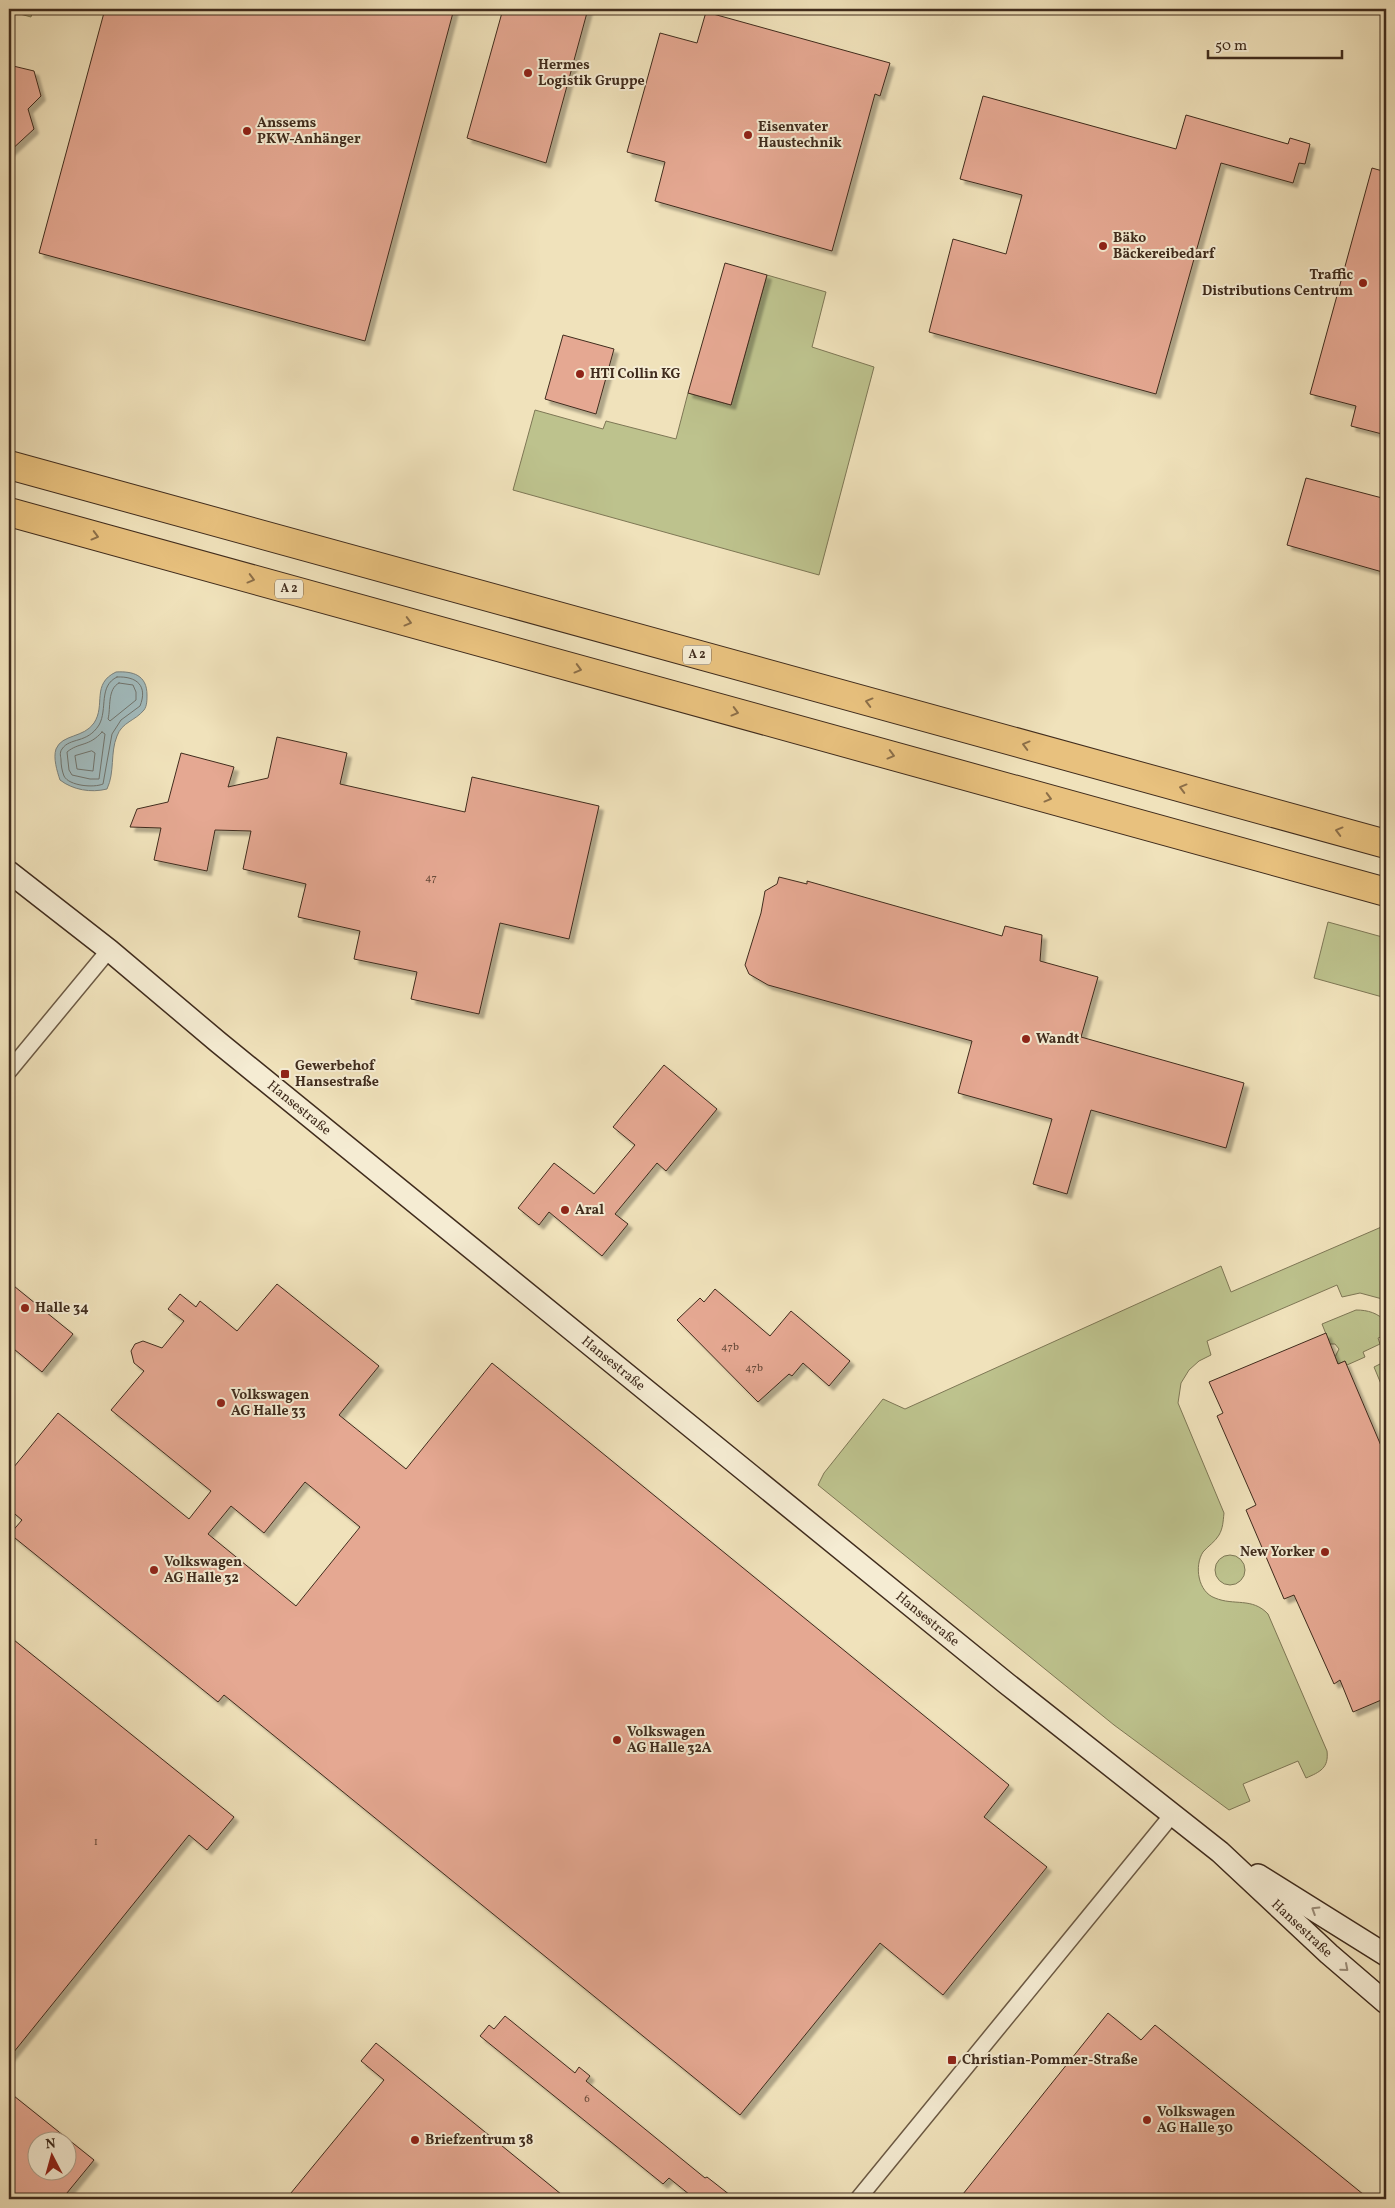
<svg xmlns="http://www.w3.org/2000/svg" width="1395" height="2208" font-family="Vollkorn,serif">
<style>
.green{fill:#bdc28d;stroke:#7e7755}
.water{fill:#a1babc;stroke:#7a817c}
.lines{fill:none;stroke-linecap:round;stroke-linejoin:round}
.shore{stroke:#70736c;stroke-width:1}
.building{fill:#e5a892;stroke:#402c1d;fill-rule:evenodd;filter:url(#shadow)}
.street-casing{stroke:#6c5a44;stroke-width:18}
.secondary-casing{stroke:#402c1d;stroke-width:24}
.highway-casing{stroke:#402c1d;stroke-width:30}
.street{stroke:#f5ecd3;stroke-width:15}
.secondary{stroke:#f5ecd3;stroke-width:21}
.highway{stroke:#e8c17e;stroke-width:28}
.oneway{stroke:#8c6f49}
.oneway2{stroke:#9a8c78}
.poi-dot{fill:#8f2418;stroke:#f5ecd3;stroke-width:2}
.labels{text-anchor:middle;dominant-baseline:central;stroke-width:4;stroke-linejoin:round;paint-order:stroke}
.number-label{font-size:11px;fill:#694b3a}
.shield{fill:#f5ecd3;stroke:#766654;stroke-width:1}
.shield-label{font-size:12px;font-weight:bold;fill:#402c1d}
.poi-label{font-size:14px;font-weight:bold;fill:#402c1d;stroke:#f5ecd3;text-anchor:start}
.street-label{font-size:14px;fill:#402c1d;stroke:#f5ecd3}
</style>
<defs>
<filter id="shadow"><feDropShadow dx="4.5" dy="4.5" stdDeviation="1" flood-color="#0004"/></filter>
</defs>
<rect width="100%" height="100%" fill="#f0e2bb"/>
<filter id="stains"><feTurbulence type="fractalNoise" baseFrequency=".004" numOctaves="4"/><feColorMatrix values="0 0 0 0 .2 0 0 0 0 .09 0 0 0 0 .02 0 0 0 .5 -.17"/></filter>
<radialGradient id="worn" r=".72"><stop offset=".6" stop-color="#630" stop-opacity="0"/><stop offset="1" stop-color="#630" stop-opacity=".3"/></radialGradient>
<g class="green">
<path d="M 9,9 L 33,9 L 31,17 L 9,11 Z"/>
<path d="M 767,275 L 826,292 L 812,347 L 874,367 L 819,575 L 513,490 L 535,410 L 603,429 L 606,421 L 676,439 L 688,393 L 731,405 Z"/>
<path d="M 1328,922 L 1386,938 L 1386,998 L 1314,978 Z"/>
<path d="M 1386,1225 L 1386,1300 L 1360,1293 L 1342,1297 L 1337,1285 L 1207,1341 L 1211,1355 L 1199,1361 L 1189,1370 L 1181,1383 L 1178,1403 L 1224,1513 C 1223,1522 1223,1528 1219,1535 C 1215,1542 1208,1546 1203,1552 C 1194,1566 1198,1592 1215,1598 C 1234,1606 1252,1597 1268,1614 L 1327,1751 C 1329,1768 1320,1772 1306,1778 L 1298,1761 L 1243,1784 L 1250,1801 L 1229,1810 L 1114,1725 L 818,1485 L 824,1473 L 883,1399 L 905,1409 L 1221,1266 L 1231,1292 Z"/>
<path d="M 1356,1310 C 1368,1310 1378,1313 1386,1322 L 1386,1335 L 1378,1338 L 1380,1344 L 1363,1352 L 1365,1357 L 1347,1365 L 1345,1361 L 1338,1364 L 1335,1357 L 1339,1349 L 1335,1344 L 1330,1344 L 1322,1324 Z"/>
<path d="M 1386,1361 L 1386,1396 L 1374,1367 Z"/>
<circle cx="1230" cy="1570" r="15"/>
</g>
<path class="water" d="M 116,672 C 133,671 147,675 147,695 C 147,700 147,706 144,710 C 135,721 122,722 117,736 C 110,753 115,772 107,789 C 91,793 73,790 60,780 C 57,771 53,758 56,749 C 62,734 84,738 94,723 C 106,705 91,684 116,672 Z"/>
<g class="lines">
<g class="shore">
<path d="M 117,677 C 137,676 148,686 140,706 L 121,720 L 112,734 L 103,784 C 94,788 69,786 64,776 C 62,771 61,765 61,760 C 61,757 59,753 62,749 C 70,737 87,744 99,725 C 108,709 98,686 117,677 Z"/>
<path d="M 119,683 L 133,685 L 136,692 L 136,700 L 110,721 L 108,719 C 111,708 107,689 119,683 Z"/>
<path d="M 102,732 L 105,734 L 99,779 L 90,779 L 72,775 L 69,770 L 67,752 C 79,742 89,747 102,732 Z"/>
<path d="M 92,751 L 95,753 L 93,771 L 77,769 L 75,756 Z"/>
</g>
</g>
<g class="building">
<path d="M 105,9 L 454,9 L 365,341 L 39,253 Z"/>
<path d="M 503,9 L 588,9 L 546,163 L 467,138 Z"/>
<path d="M 706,12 L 890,63 L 880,96 L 875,94 L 832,251 L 655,201 L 665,162 L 627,152 L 660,33 L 697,43 Z"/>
<path d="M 9,65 L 34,71 L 41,96 L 28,109 L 34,129 L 9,152 Z"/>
<path d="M 983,96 L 1176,149 L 1186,115 L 1288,144 L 1290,138 L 1310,144 L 1305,164 L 1299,163 L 1293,183 L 1221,163 L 1156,394 L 929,332 L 953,239 L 1006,254 L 1022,195 L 960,179 Z"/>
<path d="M 1372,168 L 1386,172 L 1386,435 L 1351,426 L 1356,406 L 1310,394 Z"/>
<path d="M 725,263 L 767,275 L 731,405 L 688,393 Z"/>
<path d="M 563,335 L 614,349 L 596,414 L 545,399 Z"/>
<path d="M 1306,478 L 1386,499 L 1386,573 L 1287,545 Z"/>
<path d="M 277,737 L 347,753 L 340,784 L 465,812 L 472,777 L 599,806 L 569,939 L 500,923 L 479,1014 L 411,999 L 417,972 L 354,959 L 360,931 L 298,917 L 306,884 L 243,869 L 251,831 L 215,830 L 207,871 L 154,860 L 161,828 L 130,827 L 137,809 L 168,802 L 181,753 L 234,767 L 228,787 L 268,778 Z"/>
<path d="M 779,877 L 807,884 L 807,881 L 1002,936 L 1005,926 L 1042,935 L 1040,961 L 1098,977 L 1081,1037 L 1244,1083 L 1226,1148 L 1091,1110 L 1067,1194 L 1033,1184 L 1052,1119 L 958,1093 L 972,1041 L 768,985 L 749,974 L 745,965 L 761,913 L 765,891 L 777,884 Z"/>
<path d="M 664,1065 L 717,1109 L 666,1171 L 657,1163 L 615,1214 L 628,1224 L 602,1256 L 549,1212 L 539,1225 L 518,1208 L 554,1163 L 594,1194 L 635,1145 L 613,1127 Z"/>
<path d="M 9,1282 L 73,1334 L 42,1372 L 9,1345 Z"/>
<path d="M 277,1284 L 379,1366 L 339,1415 L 406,1469 L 492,1363 L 1009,1785 L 984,1817 L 1047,1867 L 943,1995 L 880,1943 L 740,2115 L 224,1695 L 218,1702 L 10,1534 L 22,1520 L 9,1509 L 9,1473 L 58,1413 L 189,1519 L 211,1491 L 111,1410 L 144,1371 L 134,1363 L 131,1351 L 135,1344 L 143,1341 L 162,1348 L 184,1321 L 168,1309 L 180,1294 L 196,1307 L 200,1301 L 237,1331 ZM 305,1482 L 360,1527 L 296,1606 L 208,1534 L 231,1506 L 264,1533 Z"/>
<path d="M 715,1289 L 770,1336 L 791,1311 L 850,1361 L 829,1386 L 803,1363 L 792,1376 L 789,1374 L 758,1402 L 677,1320 L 700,1298 L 704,1302 Z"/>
<path d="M 1326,1333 L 1338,1364 L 1345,1361 L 1382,1448 L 1386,1446 L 1386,1698 L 1353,1712 L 1340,1680 L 1334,1684 L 1294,1595 L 1284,1599 L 1246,1510 L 1256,1505 L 1217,1416 L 1223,1413 L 1209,1382 Z"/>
<path d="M 9,1636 L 234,1817 L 207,1850 L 189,1835 L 9,2058 Z"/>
<path d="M 1108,2013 L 1141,2040 L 1155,2025 L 1369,2199 L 959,2199 Z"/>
<path d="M 505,2016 L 575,2073 L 579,2067 L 590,2076 L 586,2081 L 705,2178 L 707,2177 L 735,2199 L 695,2199 L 669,2178 L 663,2184 L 480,2036 L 489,2025 L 494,2029 Z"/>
<path d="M 376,2043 L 567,2199 L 286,2199 L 384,2080 L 361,2061 Z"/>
<path d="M 9,2092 L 94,2160 L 62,2199 L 9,2199 ZM 38,2140 L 68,2140 L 68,2170 L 38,2170 Z"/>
</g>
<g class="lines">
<defs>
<g id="street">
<path d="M 9,1071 L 109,950"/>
<path d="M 858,2199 L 1172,1815"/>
</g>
<g id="secondary">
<path id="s1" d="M 9,872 L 109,950 L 218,1042 L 1006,1683 L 1220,1852 L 1329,1954 L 1386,2003"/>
<path d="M 1258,1875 L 1386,1955"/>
</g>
<g id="highway">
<path d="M 9,465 L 1386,844"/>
<path d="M 9,512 L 1386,892"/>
</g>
</defs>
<use href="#street" class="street-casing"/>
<use href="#secondary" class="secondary-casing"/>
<use href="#highway" class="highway-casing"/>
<use href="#street" class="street"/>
<use href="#secondary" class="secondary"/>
<use href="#highway" class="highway"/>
</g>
<defs><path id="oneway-chevron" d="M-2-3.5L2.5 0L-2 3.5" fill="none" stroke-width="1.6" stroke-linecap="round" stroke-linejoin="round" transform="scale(1.25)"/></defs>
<g class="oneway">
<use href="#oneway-chevron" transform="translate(95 536) rotate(15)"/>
<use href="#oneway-chevron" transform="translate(251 579) rotate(15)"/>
<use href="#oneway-chevron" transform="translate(408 622) rotate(15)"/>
<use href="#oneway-chevron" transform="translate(578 669) rotate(15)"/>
<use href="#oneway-chevron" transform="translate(869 702) rotate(-165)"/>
<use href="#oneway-chevron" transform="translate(735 712) rotate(15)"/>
<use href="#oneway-chevron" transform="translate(1026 745) rotate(-165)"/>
<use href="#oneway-chevron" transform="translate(891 755) rotate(15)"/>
<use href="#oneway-chevron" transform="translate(1183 788) rotate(-165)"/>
<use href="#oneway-chevron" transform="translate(1048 798) rotate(15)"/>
<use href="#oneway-chevron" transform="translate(1339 831) rotate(-165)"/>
</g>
<g class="oneway2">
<use href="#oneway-chevron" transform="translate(1315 1910) rotate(-148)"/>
<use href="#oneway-chevron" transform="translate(1345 1968) rotate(41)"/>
</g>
<g class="poi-dot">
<circle cx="528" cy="73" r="5"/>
<circle cx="247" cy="131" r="5"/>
<circle cx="748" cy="135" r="5"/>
<circle cx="1103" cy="246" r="5"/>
<circle cx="1363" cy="283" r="5"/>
<circle cx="580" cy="374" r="5"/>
<circle cx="1026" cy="1039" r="5"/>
<rect x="280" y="1069" width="10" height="10" rx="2.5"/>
<circle cx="565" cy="1210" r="5"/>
<circle cx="25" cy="1308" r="5"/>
<circle cx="221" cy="1403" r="5"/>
<circle cx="1325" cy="1552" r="5"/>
<circle cx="154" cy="1570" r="5"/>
<circle cx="617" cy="1740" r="5"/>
<rect x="947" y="2055" width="10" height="10" rx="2.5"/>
<circle cx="1147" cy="2120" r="5"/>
<circle cx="415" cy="2140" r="5"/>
</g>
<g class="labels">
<g class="number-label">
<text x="431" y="878">47</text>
<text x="730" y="1347">47b</text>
<text x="754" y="1368">47b</text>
<text x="96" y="1842">1</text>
<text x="587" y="2099">6</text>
</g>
<g class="shield">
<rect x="275" y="579.5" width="28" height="19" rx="4"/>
<rect x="683" y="645.5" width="28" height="19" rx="4"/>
</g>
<g class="shield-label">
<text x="289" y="589">A 2</text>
<text x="697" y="655">A 2</text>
</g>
<g class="poi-label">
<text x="538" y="65">Hermes<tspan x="538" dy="16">Logistik Gruppe</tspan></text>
<text x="257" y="123">Anssems<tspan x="257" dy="16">PKW-Anhänger</tspan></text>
<text x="758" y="127">Eisenvater<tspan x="758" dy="16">Haustechnik</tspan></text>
<text x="1113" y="238">Bäko<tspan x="1113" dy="16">Bäckereibedarf</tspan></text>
<text x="1353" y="275" text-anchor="end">Traffic<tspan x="1353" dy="16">Distributions Centrum</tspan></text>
<text x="590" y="374">HTI Collin KG</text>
<text x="1036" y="1039">Wandt</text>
<text x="295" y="1066">Gewerbehof<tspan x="295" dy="16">Hansestraße</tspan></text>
<text x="575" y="1210">Aral</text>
<text x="35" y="1308">Halle 34</text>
<text x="231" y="1395">Volkswagen<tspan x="231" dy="16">AG Halle 33</tspan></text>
<text x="1315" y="1552" text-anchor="end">New Yorker</text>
<text x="164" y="1562">Volkswagen<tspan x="164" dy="16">AG Halle 32</tspan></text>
<text x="627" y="1732">Volkswagen<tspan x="627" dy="16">AG Halle 32A</tspan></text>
<text x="962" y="2060">Christian-Pommer-Straße</text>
<text x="1157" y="2112">Volkswagen<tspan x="1157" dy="16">AG Halle 30</tspan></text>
<text x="425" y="2140">Briefzentrum 38</text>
</g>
<g class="street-label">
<text stroke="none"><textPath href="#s1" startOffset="374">Hansestraße</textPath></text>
<text stroke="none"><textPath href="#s1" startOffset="779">Hansestraße</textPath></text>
<text stroke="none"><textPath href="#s1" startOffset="1184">Hansestraße</textPath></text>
<text stroke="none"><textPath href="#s1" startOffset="1670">Hansestraße</textPath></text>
</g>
</g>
<rect width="1395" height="2208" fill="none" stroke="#f0e2bb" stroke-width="30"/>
<rect x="10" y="10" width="1375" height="2188" fill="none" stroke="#402c1d" stroke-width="2.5"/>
<rect x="15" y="15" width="1365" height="2178" fill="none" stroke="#402c1d"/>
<g transform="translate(52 2156) rotate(354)"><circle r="24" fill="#f5ecd3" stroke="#ad9f8a"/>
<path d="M0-4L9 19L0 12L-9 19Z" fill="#8f2418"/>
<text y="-8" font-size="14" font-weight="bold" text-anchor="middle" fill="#402c1d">N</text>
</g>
<path d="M1208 50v8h134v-8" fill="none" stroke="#402c1d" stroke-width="2.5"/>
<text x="1215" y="50" font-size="15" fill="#402c1d" stroke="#f5ecd3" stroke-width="4" paint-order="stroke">50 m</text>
<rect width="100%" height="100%" filter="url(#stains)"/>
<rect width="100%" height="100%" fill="url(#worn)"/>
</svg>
